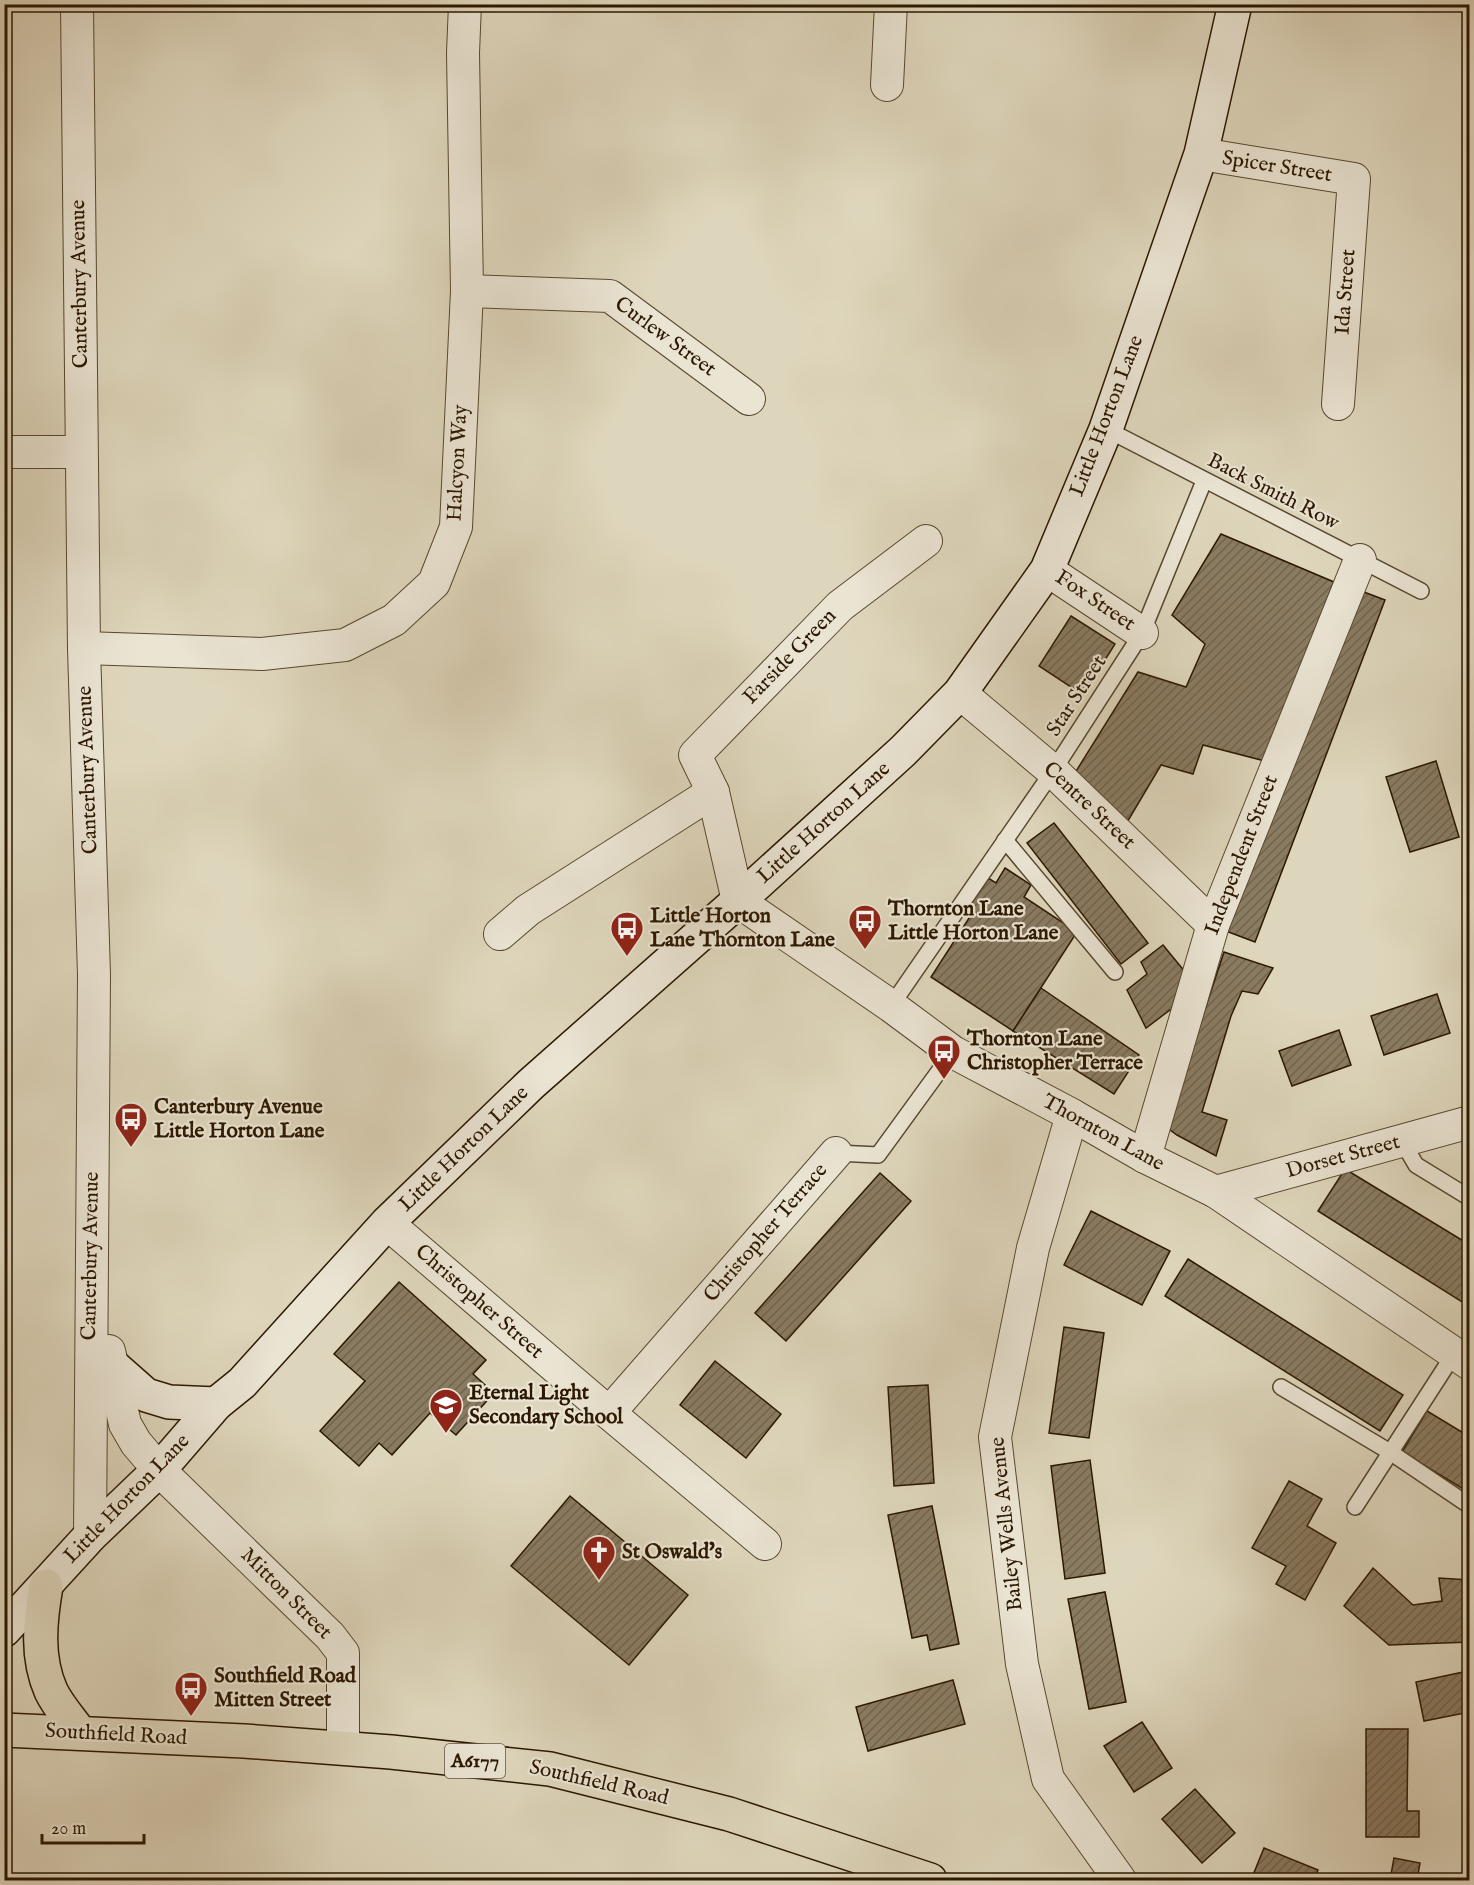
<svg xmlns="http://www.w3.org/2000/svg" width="1474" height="1885" font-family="'IM FELL English',serif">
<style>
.building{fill:url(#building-hatch);stroke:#2c1800;stroke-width:1.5}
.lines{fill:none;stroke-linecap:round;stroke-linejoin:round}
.lane-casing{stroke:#58482f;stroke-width:18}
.street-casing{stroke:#58482f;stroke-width:34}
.secondary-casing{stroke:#2c1800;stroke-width:36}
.primary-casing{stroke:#2c1800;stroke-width:36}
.lane{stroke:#eae4d3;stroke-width:15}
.street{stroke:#eae4d3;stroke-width:32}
.secondary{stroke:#eae4d3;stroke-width:33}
.primary{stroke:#ded6bc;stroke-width:33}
.labels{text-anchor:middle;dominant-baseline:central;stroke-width:4.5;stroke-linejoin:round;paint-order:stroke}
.shield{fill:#eae4d3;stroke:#65553f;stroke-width:1.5}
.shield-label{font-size:20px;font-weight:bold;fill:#2c1800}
.street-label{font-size:21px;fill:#2c1800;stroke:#eae4d3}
.poi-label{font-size:21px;font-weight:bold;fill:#2c1800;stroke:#eae4d3;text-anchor:start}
</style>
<defs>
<pattern id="building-hatch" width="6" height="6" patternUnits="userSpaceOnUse" patternTransform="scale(1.5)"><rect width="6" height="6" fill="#897b62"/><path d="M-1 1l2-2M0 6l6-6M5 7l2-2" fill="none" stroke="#70644e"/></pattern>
</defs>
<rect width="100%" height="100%" fill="#ded6bc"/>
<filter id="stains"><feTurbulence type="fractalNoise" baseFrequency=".00333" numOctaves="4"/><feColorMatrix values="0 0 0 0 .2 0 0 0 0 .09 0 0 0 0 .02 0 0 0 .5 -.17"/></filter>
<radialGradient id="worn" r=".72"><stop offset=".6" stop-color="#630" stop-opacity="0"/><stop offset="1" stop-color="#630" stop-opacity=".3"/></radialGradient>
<g class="building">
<path d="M 1221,534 L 1334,582 L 1265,761 L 1203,745 L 1193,774 L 1161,765 L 1126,824 L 1073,776 L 1138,672 L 1186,687 L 1205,644 L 1172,615 Z"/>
<path d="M 1356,589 L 1385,600 L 1255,942 L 1226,931 Z"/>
<path d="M 1071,616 L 1115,644 L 1083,695 L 1039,666 Z"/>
<path d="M 1436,761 L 1459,837 L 1410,852 L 1386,777 Z"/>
<path d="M 1054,823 L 1148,943 L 1121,964 L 1027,843 Z"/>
<path d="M 1005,868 L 1031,885 L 1024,897 L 1077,932 L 1013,1031 L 931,977 L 973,912 L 965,907 L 985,876 L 996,883 Z"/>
<path d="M 1470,871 L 1470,900 L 1463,873 Z"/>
<path d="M 1163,945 L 1190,978 L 1177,1021 L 1170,1010 L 1146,1028 L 1127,990 L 1147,974 L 1141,962 Z"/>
<path d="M 1224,952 L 1273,968 L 1258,994 L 1242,991 L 1231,1016 L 1202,1112 L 1227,1120 L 1216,1156 L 1177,1135 L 1166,1127 Z"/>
<path d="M 1041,988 L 1139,1055 L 1114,1094 L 1013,1031 Z"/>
<path d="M 1437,994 L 1450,1033 L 1384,1055 L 1371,1016 Z"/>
<path d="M 1339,1030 L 1351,1065 L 1292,1086 L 1279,1051 Z"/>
<path d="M 1345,1169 L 1470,1245 L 1470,1307 L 1318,1211 Z"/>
<path d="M 880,1173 L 911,1201 L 786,1341 L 755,1313 Z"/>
<path d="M 1091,1211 L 1170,1251 L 1142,1305 L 1064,1265 Z"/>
<path d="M 1188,1259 L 1403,1395 L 1380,1431 L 1165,1296 Z"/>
<path d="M 399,1282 L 486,1360 L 473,1374 L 494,1393 L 456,1435 L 430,1413 L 392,1455 L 379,1443 L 359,1466 L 320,1431 L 365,1381 L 334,1354 Z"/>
<path d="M 1064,1327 L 1104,1333 L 1089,1438 L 1049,1433 Z"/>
<path d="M 715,1361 L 781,1414 L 746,1458 L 680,1405 Z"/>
<path d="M 928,1385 L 934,1483 L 894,1486 L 888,1387 Z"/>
<path d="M 1427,1411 L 1470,1437 L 1470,1493 L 1402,1452 Z"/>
<path d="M 1090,1460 L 1105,1573 L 1065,1579 L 1051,1466 Z"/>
<path d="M 1289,1481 L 1322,1499 L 1307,1526 L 1336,1543 L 1305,1600 L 1276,1584 L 1286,1566 L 1252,1548 Z"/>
<path d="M 570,1496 L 688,1595 L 629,1665 L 511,1566 Z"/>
<path d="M 932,1506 L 959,1644 L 930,1650 L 927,1635 L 912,1638 L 888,1515 Z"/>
<path d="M 1373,1568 L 1413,1605 L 1442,1601 L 1439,1578 L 1470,1580 L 1470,1642 L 1389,1645 L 1344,1606 Z"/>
<path d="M 1105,1592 L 1126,1702 L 1089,1709 L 1068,1599 Z"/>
<path d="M 1468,1671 L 1470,1712 L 1424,1721 L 1416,1682 Z"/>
<path d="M 953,1680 L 965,1724 L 868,1751 L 856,1707 Z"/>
<path d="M 1142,1722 L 1172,1768 L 1134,1792 L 1104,1746 Z"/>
<path d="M 1366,1729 L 1408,1729 L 1407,1811 L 1419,1811 L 1419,1837 L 1366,1837 Z"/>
<path d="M 1195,1789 L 1235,1833 L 1202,1863 L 1162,1819 Z"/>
<path d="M 1264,1848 L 1318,1870 L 1314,1880 L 1251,1880 Z"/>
<path d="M 1394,1858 L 1420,1863 L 1417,1880 L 1390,1880 Z"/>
</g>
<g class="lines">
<defs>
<g id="lane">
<path d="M 1106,429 L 1421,591"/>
<path d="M 1005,840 L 1115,972"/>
<path d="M 891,1006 L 1053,771 L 1142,633 L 1204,481"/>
<path d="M 1402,1141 L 1416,1165 L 1470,1198"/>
<path d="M 836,1153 L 878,1155 L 953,1052"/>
<path d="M 1281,1387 L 1390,1452 L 1470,1506"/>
<path d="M 1355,1507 L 1454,1354"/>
</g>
<g id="street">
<path d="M 77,4 L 84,648 L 94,975 L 90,1536"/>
<path d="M 887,85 L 891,4"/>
<path d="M 1201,154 L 1354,179 L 1338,404"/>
<path d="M 467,291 L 610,296 L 749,399"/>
<path d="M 4,452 L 81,452"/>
<path d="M 926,541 L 840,606 L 695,755 L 713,792 L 738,901 L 891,1006 L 953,1052 L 1072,1115 L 1145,1157 L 1216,1192 L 1470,1364"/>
<path d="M 1047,570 L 1142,633"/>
<path d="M 84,648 L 262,654 L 345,645 L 394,620 L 434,583 L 456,527 L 467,291 L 463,53 L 465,4"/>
<path d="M 960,693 L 1053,771 L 1213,925"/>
<path d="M 500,934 L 528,910 L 713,792"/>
<path d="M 1072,1115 L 1033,1248 L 995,1437 L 1022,1664 L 1048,1779 L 1120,1880"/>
<path d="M 1145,1157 L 1213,925 L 1360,560"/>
<path d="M 1216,1192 L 1470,1122"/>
<path d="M 387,1223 L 609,1413 L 765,1544"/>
<path d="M 109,1351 L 125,1424 L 136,1443 L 159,1470 L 330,1636 L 343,1653 L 343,1748"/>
<path d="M 609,1413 L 836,1153"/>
</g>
<g id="secondary">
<path d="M 112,1365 L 146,1395 L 169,1402 L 216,1404"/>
<path d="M 4,1630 L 90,1536 L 159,1470 L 216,1404 L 242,1383 L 387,1223 L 531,1084 L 738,901 L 903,751 L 960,693 L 1047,570 L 1106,429 L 1201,154 L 1235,4"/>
</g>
<g id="primary">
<path d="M 46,1586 C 40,1621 36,1657 51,1691 C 58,1706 71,1720 80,1733"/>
<path d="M 4,1730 L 244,1741 L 391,1752 L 550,1769 L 729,1814 L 930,1880"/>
</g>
</defs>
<use href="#lane" class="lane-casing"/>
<use href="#street" class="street-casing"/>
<use href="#secondary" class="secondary-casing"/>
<use href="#primary" class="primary-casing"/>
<use href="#lane" class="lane"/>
<use href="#street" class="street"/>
<use href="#secondary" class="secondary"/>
<use href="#primary" class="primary"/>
</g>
<defs>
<symbol id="bus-pin" viewBox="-11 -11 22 30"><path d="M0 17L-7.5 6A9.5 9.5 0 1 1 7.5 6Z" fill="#8f2418" stroke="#eae4d3"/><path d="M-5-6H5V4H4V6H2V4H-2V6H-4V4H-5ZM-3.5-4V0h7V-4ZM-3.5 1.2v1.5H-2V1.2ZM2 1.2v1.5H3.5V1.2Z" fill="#fff"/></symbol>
<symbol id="school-pin" viewBox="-11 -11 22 30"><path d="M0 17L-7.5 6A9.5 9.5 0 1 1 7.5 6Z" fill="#8f2418" stroke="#eae4d3"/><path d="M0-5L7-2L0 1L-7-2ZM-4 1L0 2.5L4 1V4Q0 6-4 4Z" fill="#fff"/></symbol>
<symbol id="church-pin" viewBox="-11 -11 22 30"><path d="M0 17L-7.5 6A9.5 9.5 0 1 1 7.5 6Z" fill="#8f2418" stroke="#eae4d3"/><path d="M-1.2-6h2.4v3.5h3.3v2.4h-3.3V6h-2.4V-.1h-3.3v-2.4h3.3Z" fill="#fff"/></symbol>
</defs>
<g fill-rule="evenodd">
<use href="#bus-pin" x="846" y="902" width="38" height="52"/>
<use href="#bus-pin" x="608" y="909" width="38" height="52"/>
<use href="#bus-pin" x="925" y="1032" width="38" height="52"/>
<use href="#bus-pin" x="112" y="1100" width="38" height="52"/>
<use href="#school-pin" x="427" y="1386" width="38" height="52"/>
<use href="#church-pin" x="580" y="1533" width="38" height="52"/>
<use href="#bus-pin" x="172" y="1669" width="38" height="52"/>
</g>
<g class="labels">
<rect class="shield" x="445" y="1744" width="60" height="34" rx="4.5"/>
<g class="shield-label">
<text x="475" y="1761">A6177</text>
</g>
<g class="street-label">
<text transform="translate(1277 167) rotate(9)">Spicer Street</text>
<text transform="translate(80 284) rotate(-91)">Canterbury Avenue</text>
<text transform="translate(1346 292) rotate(-86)">Ida Street</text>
<text transform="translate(665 337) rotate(36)">Curlew Street</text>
<text transform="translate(1107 416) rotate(-69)">Little Horton Lane</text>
<text transform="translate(458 463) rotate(-87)">Halcyon Way</text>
<text transform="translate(1273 492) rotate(27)">Back Smith Row</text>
<text transform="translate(1095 601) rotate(34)">Fox Street</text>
<text transform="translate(790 657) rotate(-46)">Farside Green</text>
<text transform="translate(1077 696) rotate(-57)">Star Street</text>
<text transform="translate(88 770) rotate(-92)">Canterbury Avenue</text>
<text transform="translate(1089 806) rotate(43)">Centre Street</text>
<text transform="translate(824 823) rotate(-42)">Little Horton Lane</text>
<text transform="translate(1242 855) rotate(-69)">Independent Street</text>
<text transform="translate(1103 1133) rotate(29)">Thornton Lane</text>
<text transform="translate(464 1149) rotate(-44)">Little Horton Lane</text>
<text transform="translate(1343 1157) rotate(-15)">Dorset Street</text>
<text transform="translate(766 1233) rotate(-49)">Christopher Terrace</text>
<text transform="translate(91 1256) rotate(-89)">Canterbury Avenue</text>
<text transform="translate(479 1302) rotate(41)">Christopher Street</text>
<text transform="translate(127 1499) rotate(-46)">Little Horton Lane</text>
<text transform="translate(1007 1524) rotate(-96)">Bailey Wells Avenue</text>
<text transform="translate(286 1594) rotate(45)">Mitton Street</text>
<text transform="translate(116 1735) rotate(3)">Southfield Road</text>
<text transform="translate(599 1783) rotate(13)">Southfield Road</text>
</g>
<g class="poi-label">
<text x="888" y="909">Thornton Lane<tspan x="888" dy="24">Little Horton Lane</tspan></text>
<text x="650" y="916">Little Horton<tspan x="650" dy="24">Lane Thornton Lane</tspan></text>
<text x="967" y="1039">Thornton Lane<tspan x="967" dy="24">Christopher Terrace</tspan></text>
<text x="154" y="1107">Canterbury Avenue<tspan x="154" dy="24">Little Horton Lane</tspan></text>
<text x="469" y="1393">Eternal Light<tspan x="469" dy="24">Secondary School</tspan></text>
<text x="622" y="1552">St Oswald's</text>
<text x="214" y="1676">Southfield Road<tspan x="214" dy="24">Mitten Street</tspan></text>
</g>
</g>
<rect width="1474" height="1885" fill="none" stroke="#ded6bc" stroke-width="24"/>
<rect x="6" y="6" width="1462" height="1873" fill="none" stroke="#2c1800" stroke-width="3"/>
<rect x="12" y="12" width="1450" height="1861" fill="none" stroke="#2c1800" stroke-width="1.5"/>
<path d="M42 1834v9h102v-9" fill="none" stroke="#2c1800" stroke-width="3"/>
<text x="51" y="1834" font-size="18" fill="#2c1800" stroke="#eae4d3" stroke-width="4.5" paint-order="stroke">20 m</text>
<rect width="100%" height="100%" filter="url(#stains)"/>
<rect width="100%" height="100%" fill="url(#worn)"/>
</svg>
